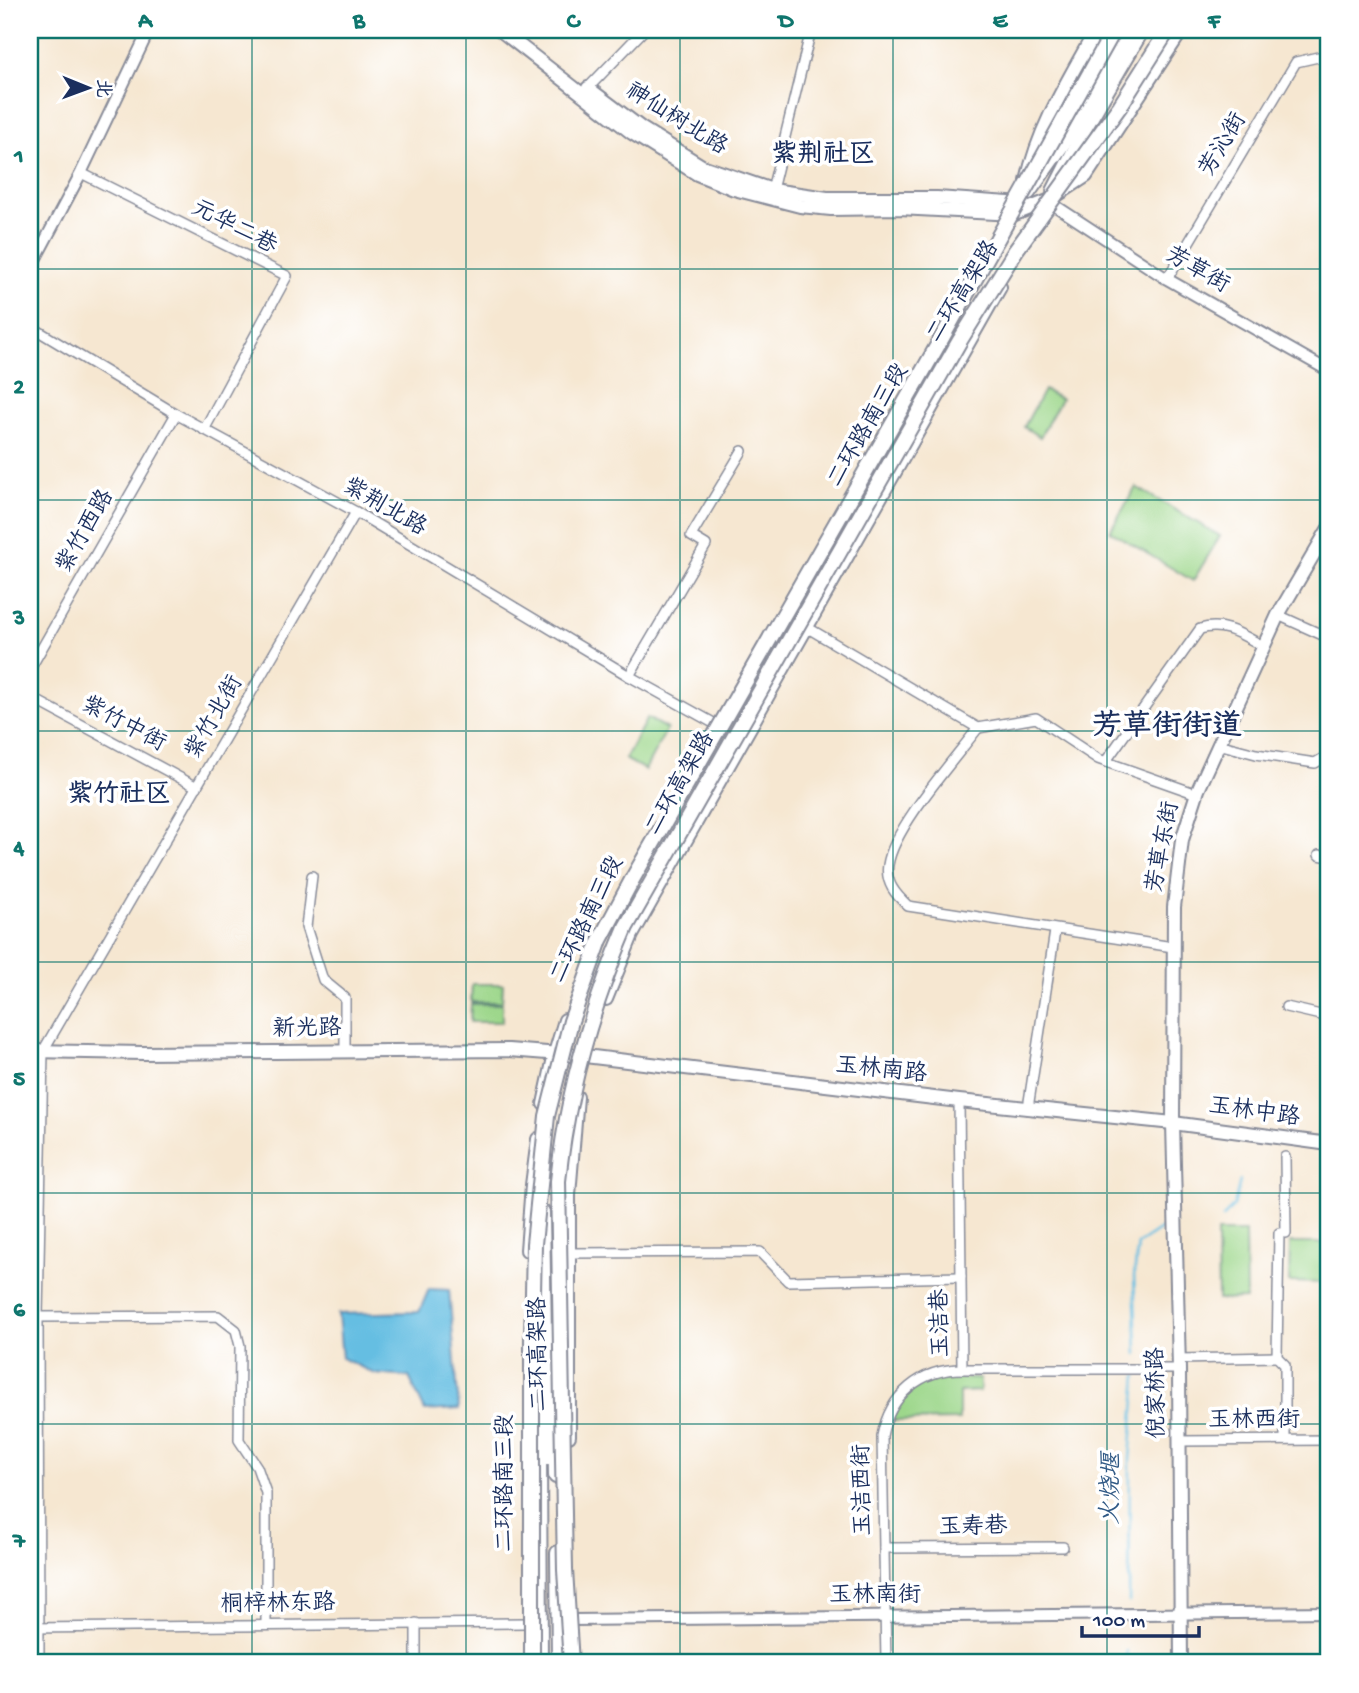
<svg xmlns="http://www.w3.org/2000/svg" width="1359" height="1693" font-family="'Gochi Hand','LXGW WenKai TC',sans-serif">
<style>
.green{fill:#9dd78b;stroke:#5c8374;stroke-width:2}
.water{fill:#65bee2;stroke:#4076a0;stroke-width:2}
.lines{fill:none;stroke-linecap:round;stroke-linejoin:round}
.stream{stroke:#65bee2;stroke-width:2.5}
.minor-casing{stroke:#888b98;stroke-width:12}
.tertiary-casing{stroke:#888b98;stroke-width:14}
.secondary-casing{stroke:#888b98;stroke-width:16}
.trunk-casing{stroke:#888b98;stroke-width:18}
.minor{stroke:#fff;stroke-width:9}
.tertiary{stroke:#fff;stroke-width:10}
.secondary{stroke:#fff;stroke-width:12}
.trunk{stroke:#fff;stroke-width:14}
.trunk-bridge-casing{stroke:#888b98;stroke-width:18;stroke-linecap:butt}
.trunk-bridge{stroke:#fff;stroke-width:14}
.grid{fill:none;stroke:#0f766e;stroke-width:2;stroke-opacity:0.55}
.labels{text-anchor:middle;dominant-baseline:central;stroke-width:7;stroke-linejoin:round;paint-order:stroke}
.street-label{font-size:23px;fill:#1b2f5e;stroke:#fff}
.water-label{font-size:24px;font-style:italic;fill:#315a86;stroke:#fff}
.quarter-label{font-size:26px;font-weight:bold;fill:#1b2f5e;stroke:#fff}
.district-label{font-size:30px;font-weight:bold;fill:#1b2f5e;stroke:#fff}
.neatline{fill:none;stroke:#0f766e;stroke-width:2.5}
.grid-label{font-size:23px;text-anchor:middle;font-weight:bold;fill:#0f766e}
</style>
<rect width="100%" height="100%" fill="#fff"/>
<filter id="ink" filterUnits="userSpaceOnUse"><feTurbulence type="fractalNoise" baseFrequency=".0143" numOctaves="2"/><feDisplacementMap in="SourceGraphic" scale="14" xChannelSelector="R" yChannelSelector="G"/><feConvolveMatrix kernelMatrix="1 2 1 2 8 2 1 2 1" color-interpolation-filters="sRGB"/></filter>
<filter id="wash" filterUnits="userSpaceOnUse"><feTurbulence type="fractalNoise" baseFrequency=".00686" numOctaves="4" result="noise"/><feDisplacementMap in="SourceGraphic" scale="28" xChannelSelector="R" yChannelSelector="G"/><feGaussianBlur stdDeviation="1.57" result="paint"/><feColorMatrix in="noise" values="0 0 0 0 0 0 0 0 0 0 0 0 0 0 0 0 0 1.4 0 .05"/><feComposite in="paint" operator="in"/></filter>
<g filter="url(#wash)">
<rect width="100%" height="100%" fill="#f6e7d1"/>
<g class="green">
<path d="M 1044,390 L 1061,399 L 1040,437 L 1024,427 Z"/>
<path d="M 1136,487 L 1220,536 L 1193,581 L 1110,531 Z"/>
<path d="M 647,718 L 667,729 L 645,770 L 625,759 Z"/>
<path d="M 472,984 L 503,984 L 502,1002 L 471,1002 Z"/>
<path d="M 471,1004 L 502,1004 L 502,1022 L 470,1022 Z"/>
<path d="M 1217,1232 L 1245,1232 L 1246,1299 L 1218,1300 Z"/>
<path d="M 1290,1243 L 1329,1243 L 1329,1283 L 1289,1282 Z"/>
<path d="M 941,1377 L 980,1379 L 980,1391 L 959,1392 L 959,1420 L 891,1421 C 904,1395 912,1384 941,1377 Z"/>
</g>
<path class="water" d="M 429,1289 L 449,1290 L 459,1409 L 425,1411 L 409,1377 L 375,1374 L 342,1358 L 338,1314 L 419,1312 Z"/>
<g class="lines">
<g class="stream">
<path d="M 1223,1218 L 1234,1205 L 1240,1181"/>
<path d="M 1137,1354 L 1134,1276 L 1138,1244 L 1162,1228"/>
<path d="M 1129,1602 L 1130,1458 L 1137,1376"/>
<path d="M 1124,1663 L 1127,1651"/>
</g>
</g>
</g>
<g filter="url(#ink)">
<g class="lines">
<defs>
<g id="minor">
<path d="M 584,92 L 644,30"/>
<path d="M 81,173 L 287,276 L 204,430"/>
<path d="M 772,190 L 811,30"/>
<path d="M 1167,279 L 1296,62 L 1318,57 L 1329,63"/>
<path d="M 30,326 L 176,414 L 356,512 L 629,676 L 717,725"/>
<path d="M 1278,615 L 1329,638"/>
<path d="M 808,628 L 978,728 L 1036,718 L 1098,759 L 1197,794"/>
<path d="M 30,669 L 176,414"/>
<path d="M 629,676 L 706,545 L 691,536 L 742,451"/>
<path d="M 30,697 L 197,787"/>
<path d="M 978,728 C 954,760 893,828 888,865 C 885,883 896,895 908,906 L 1173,947"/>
<path d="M 1218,744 L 1256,754 L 1315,763 L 1322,759 L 1329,761"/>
<path d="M 1106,761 L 1200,629 C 1225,622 1242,635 1263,646"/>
<path d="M 1319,855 L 1329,857"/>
<path d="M 312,876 L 306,927 L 323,980 L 345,998 L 345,1051"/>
<path d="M 1286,1007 L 1329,1017"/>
<path d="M 959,1101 L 962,1369 L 1179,1369"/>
<path d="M 1028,1108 L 1055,931"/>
<path d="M 568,1253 L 760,1252 L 788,1281 L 961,1277"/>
<path d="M 38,1317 L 218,1316 L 236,1330 L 240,1346 L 239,1440 L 257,1467 L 266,1493 L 266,1625"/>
<path d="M 1179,1359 L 1277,1357"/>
<path d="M 1285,1440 L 1285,1365 L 1277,1357 L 1279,1233 L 1286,1233 L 1285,1157"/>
<path d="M 1179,1441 L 1329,1440"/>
<path d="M 884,1548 L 1063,1547"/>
<path d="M 416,1623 L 416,1663"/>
<path d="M 30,1628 L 527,1623"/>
<path d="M 39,1663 L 38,1317 L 43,1051 L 356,512"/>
<path d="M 886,1663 L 882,1436 C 890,1395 920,1369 962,1369"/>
</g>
<g id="tertiary">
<path d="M 1048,201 L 1167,279 L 1329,371"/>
<path d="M 30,269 L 81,173 L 149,30"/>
<path d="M 571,1620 L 1329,1612"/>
</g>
<g id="secondary">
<path d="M 500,30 L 632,133 L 697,174 L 734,189 L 800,206 L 831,209 L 899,208 L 1015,214 L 1048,201 L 1086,176 L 1182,30"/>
<path d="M 588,88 L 641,128 L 702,166 L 772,190 L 827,198 L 937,198 L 1023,204"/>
<path d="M 1027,181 C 1039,126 1069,79 1096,30"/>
<path d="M 1053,191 L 1081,136 L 1143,30"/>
<path d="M 1029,193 L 1070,135 L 1130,30"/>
<path d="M 606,999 L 632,935 L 1000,287"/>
<path d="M 30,1051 L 143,1053 L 509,1050 L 585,1056 L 959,1101 L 1173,1123 L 1329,1144"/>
<path d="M 544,1104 L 555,1053 L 565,1020"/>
<path d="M 527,1250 L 532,1185 L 538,1139"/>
<path d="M 569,1436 L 569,1195 L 577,1097"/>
<path d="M 1181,1663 L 1179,1369 L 1173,1123 L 1174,907 L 1182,840 L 1198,790 L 1278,615 L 1329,528"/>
</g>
<g id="trunk">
<path d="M 1093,62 L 1101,30"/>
<path d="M 542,1212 L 546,1458"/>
<path d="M 554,1329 L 556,1476"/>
<path d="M 539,1448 L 540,1663"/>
<path d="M 558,1553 L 559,1663"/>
</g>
</defs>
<use href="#minor" class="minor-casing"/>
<use href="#tertiary" class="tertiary-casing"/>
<use href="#secondary" class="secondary-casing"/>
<use href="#trunk" class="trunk-casing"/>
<use href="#minor" class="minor"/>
<use href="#tertiary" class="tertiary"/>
<use href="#secondary" class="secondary"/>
<use href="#trunk" class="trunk"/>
<defs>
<g id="trunk-bridge">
<path d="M 532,1663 L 532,1341 L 534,1244 L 547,1116 L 571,1021 L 600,940 L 633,878 L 943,336 L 1114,30"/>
<path d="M 571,1663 L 565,1570 L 558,1181 C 567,1093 591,1009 626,927 L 959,342 L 1016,250 L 1120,106 L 1168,30"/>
</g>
</defs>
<use href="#trunk-bridge" class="trunk-bridge-casing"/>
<use href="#trunk-bridge" class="trunk-bridge"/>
</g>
</g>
<path class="grid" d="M 252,30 L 252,1663M 466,30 L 466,1663M 680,30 L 680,1663M 893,30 L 893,1663M 1107,30 L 1107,1663M 30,269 L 1329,269M 30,500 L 1329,500M 30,731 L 1329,731M 30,962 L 1329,962M 30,1193 L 1329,1193M 30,1424 L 1329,1424"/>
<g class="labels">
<g class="street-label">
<text transform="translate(676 120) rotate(32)">神仙树北路</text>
<text transform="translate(1224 145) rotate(-59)">芳沁街</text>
<text transform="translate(234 228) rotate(27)">元华二巷</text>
<text transform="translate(1197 271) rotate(30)">芳草街</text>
<text transform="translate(964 292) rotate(-58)">二环高架路</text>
<text transform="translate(869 426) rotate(-60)">二环路南三段</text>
<text transform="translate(384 508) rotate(30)">紫荆北路</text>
<text transform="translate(86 532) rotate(-60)">紫竹西路</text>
<text transform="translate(215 718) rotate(-60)">紫竹北街</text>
<text transform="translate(123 725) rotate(28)">紫竹中街</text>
<text transform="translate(681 784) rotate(-60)">二环高架路</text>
<text transform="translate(1164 847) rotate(-79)">芳草东街</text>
<text transform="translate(588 920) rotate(-64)">二环路南三段</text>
<text transform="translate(307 1030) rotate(-1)">新光路</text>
<text transform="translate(881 1071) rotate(6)">玉林南路</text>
<text transform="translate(1254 1113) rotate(8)">玉林中路</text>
<text transform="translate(942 1323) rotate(-91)">玉洁巷</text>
<text transform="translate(540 1354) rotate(-91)">二环高架路</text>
<text transform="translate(1158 1393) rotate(-91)">倪家桥路</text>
<text x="1254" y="1421">玉林西街</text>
<text transform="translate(506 1483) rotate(-90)">二环路南三段</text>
<text transform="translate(864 1490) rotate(-91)">玉洁西街</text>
<text transform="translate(973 1528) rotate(-1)">玉寿巷</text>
<text x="875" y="1596">玉林南街</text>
<text transform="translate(278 1605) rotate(-1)">桐梓林东路</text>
</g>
<g class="water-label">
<text transform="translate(1113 1489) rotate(-89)">火烧堰</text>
</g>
<g class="quarter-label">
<text x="823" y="156">紫荆社区</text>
<text x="119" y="796">紫竹社区</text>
</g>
<g class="district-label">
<text x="1167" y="728">芳草街街道</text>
</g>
</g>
<rect width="1359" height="1693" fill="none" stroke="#fff" stroke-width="77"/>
<g transform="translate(88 88) rotate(91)" stroke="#ffffff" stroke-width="5" paint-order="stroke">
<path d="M0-5L12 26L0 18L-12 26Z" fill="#1b2f5e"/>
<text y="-10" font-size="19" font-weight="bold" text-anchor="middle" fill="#1b2f5e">北</text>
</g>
<path d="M1082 1626v10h117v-10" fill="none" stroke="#1b2f5e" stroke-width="3.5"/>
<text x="1093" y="1626" font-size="21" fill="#1b2f5e" stroke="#ffffff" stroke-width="5" paint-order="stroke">100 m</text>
<rect x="38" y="38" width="1282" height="1616" class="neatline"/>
<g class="grid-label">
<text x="145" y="27">A</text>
<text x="359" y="27">B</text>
<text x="573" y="27">C</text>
<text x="786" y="27">D</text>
<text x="1000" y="27">E</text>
<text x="1214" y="27">F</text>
<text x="19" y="162">1</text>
<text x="19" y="393">2</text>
<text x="19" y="624">3</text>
<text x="19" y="854">4</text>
<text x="19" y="1085">5</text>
<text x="19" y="1316">6</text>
<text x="19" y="1547">7</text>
</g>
</svg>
